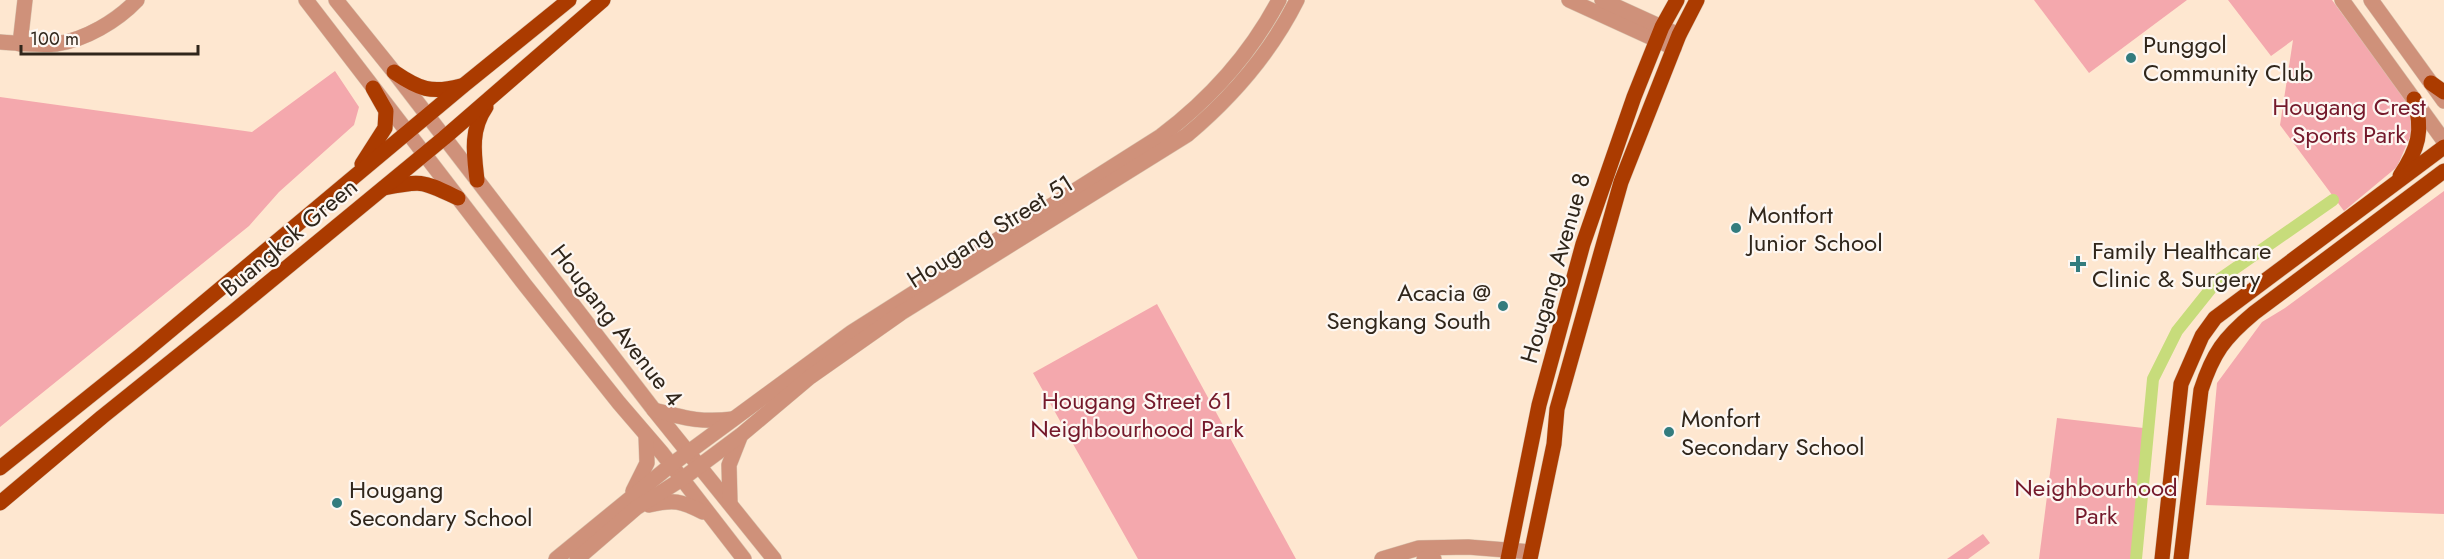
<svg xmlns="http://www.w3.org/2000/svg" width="2444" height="559" font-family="Jost,sans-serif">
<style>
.green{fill:#f4a8ad}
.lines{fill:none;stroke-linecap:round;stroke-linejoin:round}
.canal{stroke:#c7dc7b;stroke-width:12}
.minor-casing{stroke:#d9c4af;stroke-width:16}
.major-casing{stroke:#d9c4af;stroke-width:16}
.minor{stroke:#cf917a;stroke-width:15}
.major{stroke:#ab3b00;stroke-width:15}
.poi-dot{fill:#337c7e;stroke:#fdf7f2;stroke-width:2}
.labels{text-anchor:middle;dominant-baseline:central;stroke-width:4.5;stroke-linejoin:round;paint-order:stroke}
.poi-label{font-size:24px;fill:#30261b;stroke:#fdf7f2;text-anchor:start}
.park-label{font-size:24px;fill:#74192b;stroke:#fdf7f2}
.street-label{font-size:24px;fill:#30261b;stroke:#fdf7f2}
</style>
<rect width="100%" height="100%" fill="#fee7d0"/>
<g class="green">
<path d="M 2034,0 L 2187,0 L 2089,73 Z"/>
<path d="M 2228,0 L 2332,0 L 2408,102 L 2413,130 L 2397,167 L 2344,211 L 2280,125 L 2293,40 L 2271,56 Z"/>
<path d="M 335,71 L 359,107 L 354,125 L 279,192 L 249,226 L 0,427 L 0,97 L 252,132 Z"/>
<path d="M 2444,191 L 2444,514 L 2206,505 L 2217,383 L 2262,322 L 2285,308 Z"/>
<path d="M 1157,304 L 1296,559 L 1138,559 L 1033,373 Z"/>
<path d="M 2057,418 L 2152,429 L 2141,559 L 2039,559 Z"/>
<path d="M 1983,534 L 1990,543 L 1968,559 L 1947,559 Z"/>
</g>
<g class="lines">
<path class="canal" d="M 2136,559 L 2153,379 L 2177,331 L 2217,281 L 2333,200"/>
<defs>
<g id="minor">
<path d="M 306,0 L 525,285 L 619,403 L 662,453 L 744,559"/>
<path d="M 336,0 L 394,72 L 654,410 L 774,559"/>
<path d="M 1569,0 L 1674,48"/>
<path d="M 1602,0 L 1679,35"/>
<path d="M 2342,0 L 2444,141"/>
<path d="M 2371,0 L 2444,101"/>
<path d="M 0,42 C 18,43 38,46 56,44 C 85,40 117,21 137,0"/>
<path d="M 20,44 L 25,0"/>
<path d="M 654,410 C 685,418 701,423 733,419"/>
<path d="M 633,491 L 647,463 L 646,435"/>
<path d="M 730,503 L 729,465 L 740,437"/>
<path d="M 649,505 C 674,499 681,501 703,512"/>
<path d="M 556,559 L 671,465 L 852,332 L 1161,136 C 1210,99 1250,55 1279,0"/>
<path d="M 577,559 L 636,508 L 682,479 L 741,435 L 810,377 L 901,313 L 1187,135 C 1231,98 1271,52 1297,0"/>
<path d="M 1382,559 L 1419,548 L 1468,547 L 1531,552"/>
<path d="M 1424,559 L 1434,559"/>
</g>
<g id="major">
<path d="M 394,72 C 419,89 431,94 461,86"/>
<path d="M 2431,83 L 2444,92"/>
<path d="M 362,164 L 385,128 L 386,111 L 373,88"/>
<path d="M 2400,176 C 2418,149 2424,131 2414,99"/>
<path d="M 477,180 C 474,154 470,130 486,107"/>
<path d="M 384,188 C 423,180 422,181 458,198"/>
<path d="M 0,468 L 141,355 L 464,85 L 569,0"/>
<path d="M 0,503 L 102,417 L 234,311 L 444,138 L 603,0"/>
<path d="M 1508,559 L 1539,405 L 1583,244 L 1634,97 L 1662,27 L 1677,0"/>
<path d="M 1530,559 L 1554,444 L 1557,409 L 1621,182 L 1679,35 L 1697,0"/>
<path d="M 2162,559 L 2181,384 L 2202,336 L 2215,318 L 2444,147"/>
<path d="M 2181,559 L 2201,390 C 2213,353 2224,338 2254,313 L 2444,171"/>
</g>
</defs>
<use href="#minor" class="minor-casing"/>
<use href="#major" class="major-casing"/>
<use href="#minor" class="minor"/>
<use href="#major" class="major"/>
</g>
<g class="poi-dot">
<circle cx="2131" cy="58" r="6"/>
<circle cx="1736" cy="228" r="6"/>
<path d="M2075 255h6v6h6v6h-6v6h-6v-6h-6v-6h6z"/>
<circle cx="1503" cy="306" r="6"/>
<circle cx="1669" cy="432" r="6"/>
<circle cx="337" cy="503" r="6"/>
</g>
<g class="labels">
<g class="poi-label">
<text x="2143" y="44">Punggol<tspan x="2143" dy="28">Community Club</tspan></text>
<text x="1748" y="214">Montfort<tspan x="1748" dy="28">Junior School</tspan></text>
<text x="2092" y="250">Family Healthcare<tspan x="2092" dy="28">Clinic &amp; Surgery</tspan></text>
<text x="1491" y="292" text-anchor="end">Acacia @<tspan x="1491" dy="28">Sengkang South</tspan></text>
<text x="1681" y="418">Monfort<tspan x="1681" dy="28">Secondary School</tspan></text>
<text x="349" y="489">Hougang<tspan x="349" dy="28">Secondary School</tspan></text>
</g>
<g class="park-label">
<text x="2349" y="106">Hougang Crest<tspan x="2349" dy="28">Sports Park</tspan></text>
<text x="1137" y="400">Hougang Street 61<tspan x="1137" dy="28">Neighbourhood Park</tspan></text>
<text x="2096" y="487">Neighbourhood<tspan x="2096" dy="28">Park</tspan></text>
</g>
<g class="street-label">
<text transform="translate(990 231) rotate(-32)">Hougang Street 51</text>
<text transform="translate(289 237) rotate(-40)">Buangkok Green</text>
<text transform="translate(1555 268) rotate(-74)">Hougang Avenue 8</text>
<text transform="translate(617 325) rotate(52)">Hougang Avenue 4</text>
</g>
</g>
<path d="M21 45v9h177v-9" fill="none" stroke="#30261b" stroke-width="3"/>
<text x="30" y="45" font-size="18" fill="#30261b" stroke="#fdf7f2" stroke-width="4.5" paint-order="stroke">100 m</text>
</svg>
